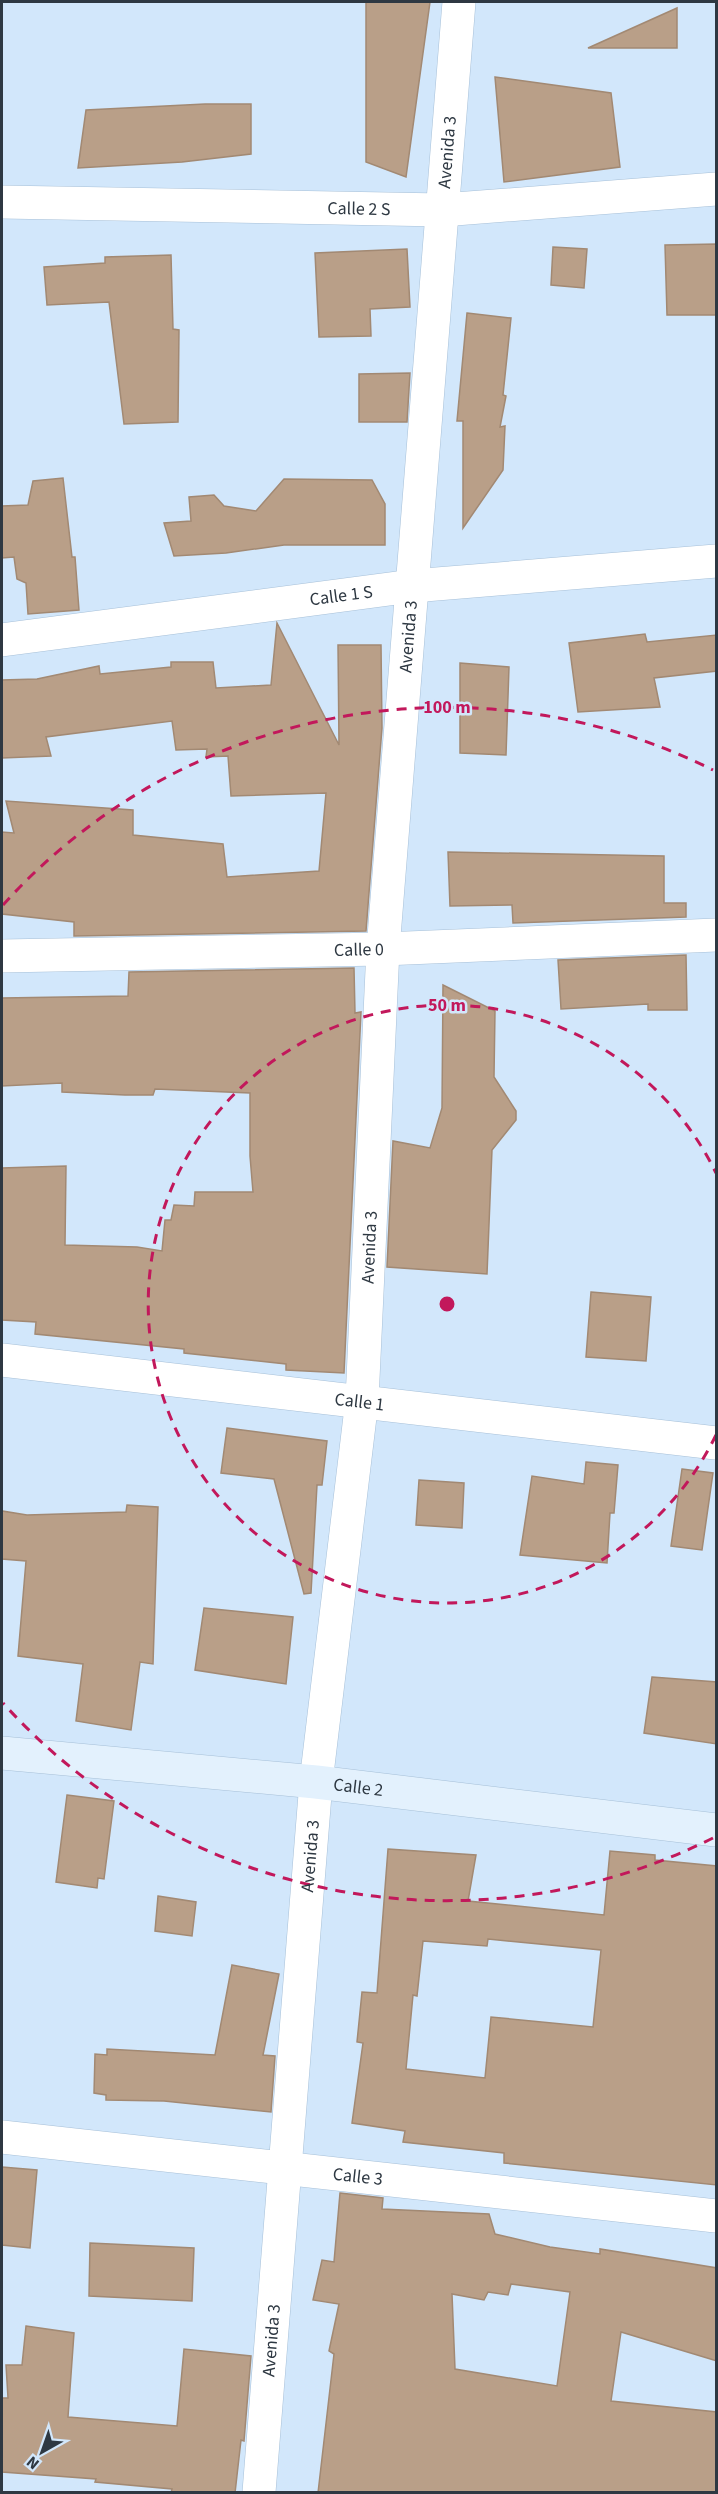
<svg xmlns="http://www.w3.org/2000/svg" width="718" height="2494" font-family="'Source Sans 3',sans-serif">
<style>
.building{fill:#b99f88;stroke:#a28973;stroke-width:1.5;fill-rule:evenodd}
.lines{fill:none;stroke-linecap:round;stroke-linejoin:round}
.street-casing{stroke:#a7c0d8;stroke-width:34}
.secondary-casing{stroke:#a7c0d8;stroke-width:34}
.street{stroke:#fff;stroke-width:33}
.secondary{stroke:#e3f1fd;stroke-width:33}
.ring{fill:none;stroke:#c2185b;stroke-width:3;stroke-dasharray:10 8}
.labels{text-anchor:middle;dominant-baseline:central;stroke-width:5;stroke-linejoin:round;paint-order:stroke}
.street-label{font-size:18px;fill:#2e3842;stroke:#d2e7fb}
.centre{fill:#c2185b;stroke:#d2e7fb;stroke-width:3}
.ring-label{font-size:18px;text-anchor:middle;font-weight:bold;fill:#c2185b;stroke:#d2e7fb;stroke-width:5;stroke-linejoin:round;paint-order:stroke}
</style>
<rect width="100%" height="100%" fill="#d2e7fb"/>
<g class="building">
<path d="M 366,2 L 430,2 L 406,177 L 366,162 Z"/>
<path d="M 677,8 L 677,48 L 588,48 Z"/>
<path d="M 495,77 L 611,93 L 620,167 L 504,182 Z"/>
<path d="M 205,104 L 251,104 L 251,154 L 182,162 L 78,168 L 86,110 Z"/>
<path d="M 717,244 L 717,315 L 667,315 L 665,245 Z"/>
<path d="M 553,247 L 587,249 L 584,288 L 551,285 Z"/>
<path d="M 407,249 L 410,307 L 370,309 L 371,336 L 319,337 L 315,253 Z"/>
<path d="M 171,255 L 173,329 L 179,330 L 178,422 L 124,424 L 109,302 L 47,305 L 44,267 L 105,263 L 105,257 Z"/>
<path d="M 467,313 L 511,318 L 503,395 L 506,396 L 500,427 L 505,426 L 503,470 L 463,528 L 463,421 L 457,421 Z"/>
<path d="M 410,373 L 407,422 L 359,422 L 359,374 Z"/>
<path d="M 63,478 L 72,557 L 75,557 L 79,610 L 28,614 L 26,583 L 17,579 L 14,557 L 2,558 L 2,506 L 28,505 L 33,481 Z"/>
<path d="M 284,479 L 372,480 L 385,504 L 385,545 L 284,545 L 226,553 L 174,556 L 164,523 L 191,521 L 189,497 L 214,495 L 224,506 L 256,511 Z"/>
<path d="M 277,623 L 339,745 L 338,645 L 381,645 L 382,728 L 366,931 L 74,936 L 74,922 L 2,914 L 2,832 L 14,833 L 6,801 L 133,810 L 133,835 L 223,844 L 227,877 L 319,871 L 326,793 L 231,796 L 228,756 L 206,757 L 207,749 L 176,750 L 172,721 L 46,737 L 51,756 L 2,758 L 2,680 L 37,679 L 99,666 L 100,674 L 171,667 L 171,662 L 213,662 L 216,688 L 271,685 Z"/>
<path d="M 645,634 L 647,642 L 717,635 L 717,671 L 654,678 L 660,707 L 578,712 L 569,643 Z"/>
<path d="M 460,663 L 509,667 L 506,755 L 460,753 Z"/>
<path d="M 448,852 L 664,856 L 664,903 L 686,903 L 686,917 L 513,923 L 512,905 L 450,906 Z"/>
<path d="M 686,955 L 687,1010 L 648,1010 L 648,1004 L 561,1009 L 558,960 Z"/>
<path d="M 354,968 L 355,1013 L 361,1012 L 344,1373 L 286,1370 L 286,1364 L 184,1353 L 184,1349 L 35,1334 L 36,1322 L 2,1320 L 2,1168 L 66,1166 L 65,1245 L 137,1247 L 162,1251 L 165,1220 L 171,1220 L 174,1205 L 194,1206 L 195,1192 L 253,1192 L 250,1156 L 250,1093 L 155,1089 L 153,1095 L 125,1095 L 62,1092 L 62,1083 L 2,1086 L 2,998 L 128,996 L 129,972 Z"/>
<path d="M 443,985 L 495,1011 L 494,1077 L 516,1111 L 516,1120 L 492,1150 L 487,1274 L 387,1267 L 393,1141 L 430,1148 L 442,1108 Z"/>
<path d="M 591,1292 L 651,1297 L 646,1361 L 586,1357 Z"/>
<path d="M 227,1428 L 327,1441 L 322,1485 L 317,1485 L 311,1593 L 304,1594 L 274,1479 L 221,1473 Z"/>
<path d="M 586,1462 L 618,1465 L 614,1513 L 610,1513 L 607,1563 L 520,1555 L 532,1476 L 584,1484 Z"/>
<path d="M 682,1469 L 713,1473 L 702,1550 L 671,1546 Z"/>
<path d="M 419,1480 L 464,1483 L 462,1528 L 416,1525 Z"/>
<path d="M 127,1505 L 158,1507 L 153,1664 L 140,1662 L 131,1730 L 76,1721 L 83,1664 L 18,1656 L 26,1561 L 2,1559 L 2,1511 L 27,1515 L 126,1512 Z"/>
<path d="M 204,1608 L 293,1617 L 286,1684 L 195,1670 Z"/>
<path d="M 652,1677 L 717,1682 L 717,1744 L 644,1733 Z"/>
<path d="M 67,1795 L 114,1801 L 104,1879 L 98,1878 L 97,1888 L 56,1882 Z"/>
<path d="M 388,1849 L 476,1855 L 468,1901 L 604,1915 L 610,1851 L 655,1855 L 655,1860 L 717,1866 L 717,2185 L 504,2163 L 504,2153 L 403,2142 L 405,2131 L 352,2123 L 363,2043 L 357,2042 L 362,1992 L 377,1993 ZM 488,1939 L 601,1950 L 593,2027 L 491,2017 L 485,2078 L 406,2069 L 413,1995 L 417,1996 L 423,1941 L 487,1946 Z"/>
<path d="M 158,1896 L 196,1902 L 192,1936 L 155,1931 Z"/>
<path d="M 232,1965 L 279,1974 L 263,2055 L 275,2056 L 271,2112 L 164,2101 L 106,2100 L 106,2095 L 94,2093 L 95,2054 L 107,2055 L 107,2049 L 215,2055 Z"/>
<path d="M 2,2167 L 37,2170 L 30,2248 L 2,2245 Z"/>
<path d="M 340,2193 L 383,2198 L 382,2209 L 489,2214 L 495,2234 L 550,2247 L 600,2254 L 600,2249 L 717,2268 L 717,2361 L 621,2332 L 611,2401 L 717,2412 L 717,2493 L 318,2493 L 334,2354 L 329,2351 L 339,2304 L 313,2300 L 322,2260 L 334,2262 ZM 511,2284 L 570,2292 L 557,2386 L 455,2369 L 452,2294 L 484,2300 L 488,2292 L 508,2295 Z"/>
<path d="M 90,2243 L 194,2248 L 192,2301 L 89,2296 Z"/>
<path d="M 26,2326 L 74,2333 L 68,2417 L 177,2426 L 184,2349 L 251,2356 L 244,2441 L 241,2440 L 235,2493 L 171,2493 L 172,2489 L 95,2482 L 96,2479 L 2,2472 L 2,2398 L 8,2398 L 6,2365 L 22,2365 Z"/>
</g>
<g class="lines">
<defs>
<g id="street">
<path id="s1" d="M 2,202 L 442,210 L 716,189"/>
<path id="s2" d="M 2,640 L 412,586 L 716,561"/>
<path id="s3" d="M 2,956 L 383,949 L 716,935"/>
<path id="s4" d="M 2,1360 L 716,1443"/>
<path id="s5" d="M 2,2137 L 716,2216"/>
<path id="s6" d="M 259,2492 L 316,1782 L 362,1400 L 383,949 L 459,2"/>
</g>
<g id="secondary">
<path id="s7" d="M 2,1753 L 316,1782 L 716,1830"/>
</g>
</defs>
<use href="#street" class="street-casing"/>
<use href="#secondary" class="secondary-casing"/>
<use href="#street" class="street"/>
<use href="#secondary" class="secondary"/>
</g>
<g class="ring">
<path d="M716 1435A299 299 0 1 1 716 1173"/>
<path d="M713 1838A597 597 0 0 1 3 1703M3 905A597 597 0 0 1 713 770"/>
</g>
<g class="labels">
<g class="street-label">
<text stroke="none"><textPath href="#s6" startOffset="2348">Avenida 3</textPath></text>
<text stroke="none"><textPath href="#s1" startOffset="357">Calle 2 S</textPath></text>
<text stroke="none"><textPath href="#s2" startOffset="342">Calle 1 S</textPath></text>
<text stroke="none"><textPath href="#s6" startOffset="1862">Avenida 3</textPath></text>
<text stroke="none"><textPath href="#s3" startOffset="357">Calle 0</textPath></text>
<text stroke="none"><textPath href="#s6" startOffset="1250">Avenida 3</textPath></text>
<text stroke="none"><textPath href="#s4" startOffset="360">Calle 1</textPath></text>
<text stroke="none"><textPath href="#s7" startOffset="358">Calle 2</textPath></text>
<text stroke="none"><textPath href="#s6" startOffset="638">Avenida 3</textPath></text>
<text stroke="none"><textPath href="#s5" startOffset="358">Calle 3</textPath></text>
<text stroke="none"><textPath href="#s6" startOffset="152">Avenida 3</textPath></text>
</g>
</g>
<circle cx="447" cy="1304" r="9" class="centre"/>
<g class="ring-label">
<text x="447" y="713">100 m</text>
<text x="447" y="1011">50 m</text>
</g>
<rect width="718" height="2494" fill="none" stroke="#2e3842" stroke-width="6"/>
<g transform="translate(42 2452) rotate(220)" stroke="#d2e7fb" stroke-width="4.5" paint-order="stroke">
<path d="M0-4.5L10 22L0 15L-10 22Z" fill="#2e3842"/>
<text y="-9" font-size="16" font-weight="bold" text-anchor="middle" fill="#2e3842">N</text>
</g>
</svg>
